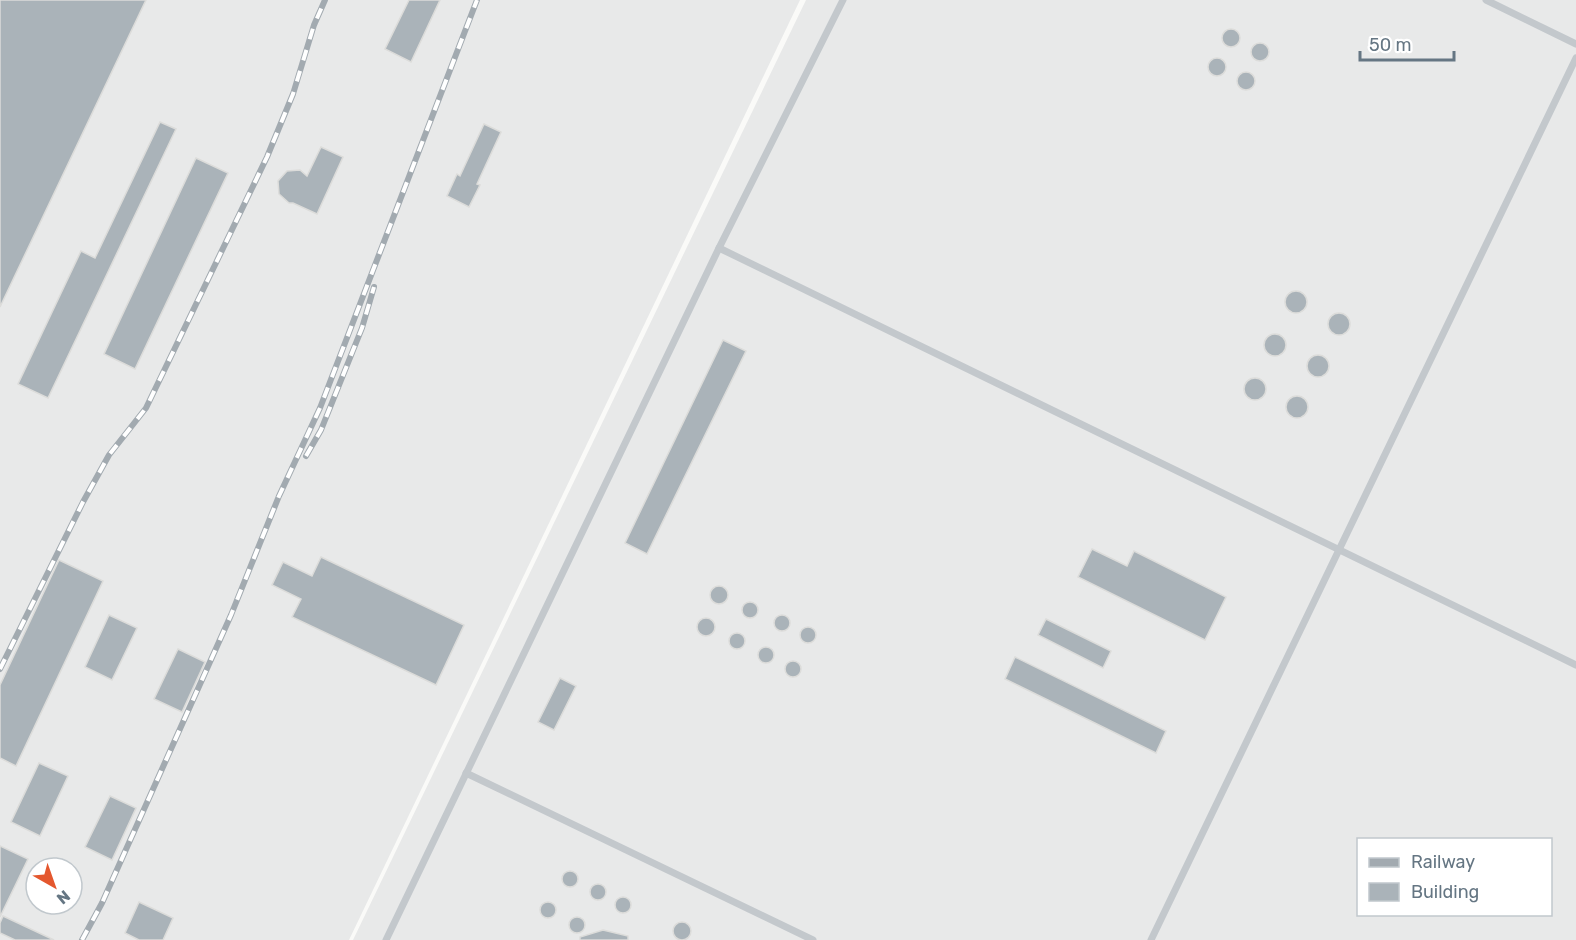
<svg xmlns="http://www.w3.org/2000/svg" width="1576" height="940" font-family="Rubik,sans-serif">
<style>
.built{fill:#e8e9e9;fill-rule:evenodd}
.building{fill:#aab3b9;stroke:#dcdcda;stroke-width:1.5}
.lines{fill:none;stroke-linecap:round;stroke-linejoin:round}
.lane{stroke:#c3c8cc;stroke-width:7}
.rail-casing{stroke:#a2aab0;stroke-width:6}
.rail{stroke:#fff;stroke-width:4;stroke-dasharray:11;stroke-linecap:butt}
</style>
<rect width="100%" height="100%" fill="#fafaf8"/>
<g class="built">
<path d="M 0,0 L 800,0 L 349,940 L 0,940 ZM 36,868 L 72,868 L 72,904 L 36,904 Z"/>
<path d="M 806,0 L 1576,0 L 1576,940 L 353,940 ZM 1358,840 L 1550,840 L 1550,914 L 1358,914 Z"/>
</g>
<g class="building">
<path d="M 0,0 L 146,0 L 0,307 Z"/>
<path d="M 409,0 L 440,0 L 411,62 L 385,49 Z"/>
<circle cx="1231" cy="38" r="9"/>
<circle cx="1260" cy="52" r="9"/>
<circle cx="1217" cy="67" r="9"/>
<circle cx="1246" cy="81" r="9"/>
<path d="M 160,122 L 176,129 L 48,398 L 18,384 L 81,251 L 95,258 Z"/>
<path d="M 484,124 L 501,132 L 477,184 L 480,185 L 469,207 L 447,196 L 457,174 L 460,176 Z"/>
<path d="M 321,147 L 343,157 L 317,214 L 293,203 L 289,203 L 279,194 L 278,181 L 287,171 L 300,170 L 307,176 Z"/>
<path d="M 196,158 L 228,173 L 135,369 L 104,354 Z"/>
<circle cx="1296" cy="302" r="11"/>
<circle cx="1339" cy="324" r="11"/>
<circle cx="1275" cy="345" r="11"/>
<path d="M 723,340 L 746,351 L 647,554 L 625,543 Z"/>
<circle cx="1318" cy="366" r="11"/>
<circle cx="1255" cy="389" r="11"/>
<circle cx="1297" cy="407" r="11"/>
<path d="M 1092,549 L 1127,566 L 1134,551 L 1226,597 L 1205,640 L 1078,577 Z"/>
<path d="M 321,557 L 464,625 L 436,685 L 292,617 L 301,599 L 272,585 L 283,562 L 312,576 Z"/>
<path d="M 59,560 L 103,581 L 16,766 L 0,758 L 0,685 Z"/>
<circle cx="719" cy="595" r="9"/>
<circle cx="750" cy="610" r="8"/>
<path d="M 109,615 L 137,628 L 112,680 L 85,667 Z"/>
<circle cx="782" cy="623" r="8"/>
<circle cx="706" cy="627" r="9"/>
<path d="M 1046,619 L 1111,651 L 1103,668 L 1038,635 Z"/>
<circle cx="808" cy="635" r="8"/>
<circle cx="737" cy="641" r="8"/>
<circle cx="766" cy="655" r="8"/>
<path d="M 178,649 L 205,662 L 182,712 L 154,699 Z"/>
<path d="M 1015,657 L 1166,731 L 1156,753 L 1005,679 Z"/>
<circle cx="793" cy="669" r="8"/>
<path d="M 560,678 L 576,686 L 554,730 L 538,722 Z"/>
<path d="M 39,763 L 68,776 L 40,836 L 11,822 Z"/>
<path d="M 110,796 L 136,808 L 112,860 L 85,847 Z"/>
<path d="M 0,846 L 28,859 L 0,917 Z"/>
<circle cx="570" cy="879" r="8"/>
<circle cx="598" cy="892" r="8"/>
<circle cx="623" cy="905" r="8"/>
<path d="M 139,902 L 173,918 L 163,940 L 139,940 L 125,933 Z"/>
<circle cx="548" cy="910" r="8"/>
<path d="M 3,916 L 54,940 L 15,940 L 0,933 L 0,923 Z"/>
<circle cx="577" cy="925" r="8"/>
<circle cx="682" cy="931" r="9"/>
<path d="M 603,930 L 628,936 L 628,940 L 580,940 L 580,937 Z"/>
</g>
<g class="lines">
<g class="lane">
<path d="M 1486,0 L 1576,44"/>
<path d="M 719,248 L 1576,665"/>
<path d="M 466,773 L 813,940"/>
<path d="M 386,940 L 719,248 L 843,0"/>
<path d="M 1151,940 L 1576,58"/>
</g>
<defs>
<g id="rail">
<path d="M 306,456 L 321,430 L 362,328 L 374,287"/>
<path d="M 0,669 L 83,502 L 109,455 L 146,408 L 267,157 L 293,94 L 314,25 L 325,0"/>
<path d="M 82,940 L 102,903 L 231,615 L 279,496 L 320,408 L 477,0"/>
</g>
</defs>
<use href="#rail" class="rail-casing"/>
<use href="#rail" class="rail"/>
</g>
<rect x="1357" y="838" width="195" height="78" fill="#ffffff" stroke="#c1c8cd" stroke-width="1.5"/>
<rect x="1369" y="858" width="30" height="9" fill="#a2aab0" stroke="#c1c8cd" stroke-width="1.5"/>
<text x="1411" y="868" font-size="18" fill="#657683">Railway</text>
<rect x="1369" y="883" width="30" height="18" fill="#aab3b9" stroke="#c1c8cd" stroke-width="1.5"/>
<text x="1411" y="898" font-size="18" fill="#657683">Building</text>
<g transform="translate(54 886) rotate(140)"><circle r="28" fill="#ffffff" stroke="#c1c8cd" stroke-width="1.5"/>
<path d="M0-4.5L10 22L0 15L-10 22Z" fill="#e4572e"/>
<text y="-9" font-size="16" font-weight="bold" text-anchor="middle" fill="#657683">N</text>
</g>
<path d="M1360 51v9h94v-9" fill="none" stroke="#657683" stroke-width="3"/>
<text x="1369" y="51" font-size="18" fill="#657683" stroke="#ffffff" stroke-width="4.5" paint-order="stroke">50 m</text>
</svg>
